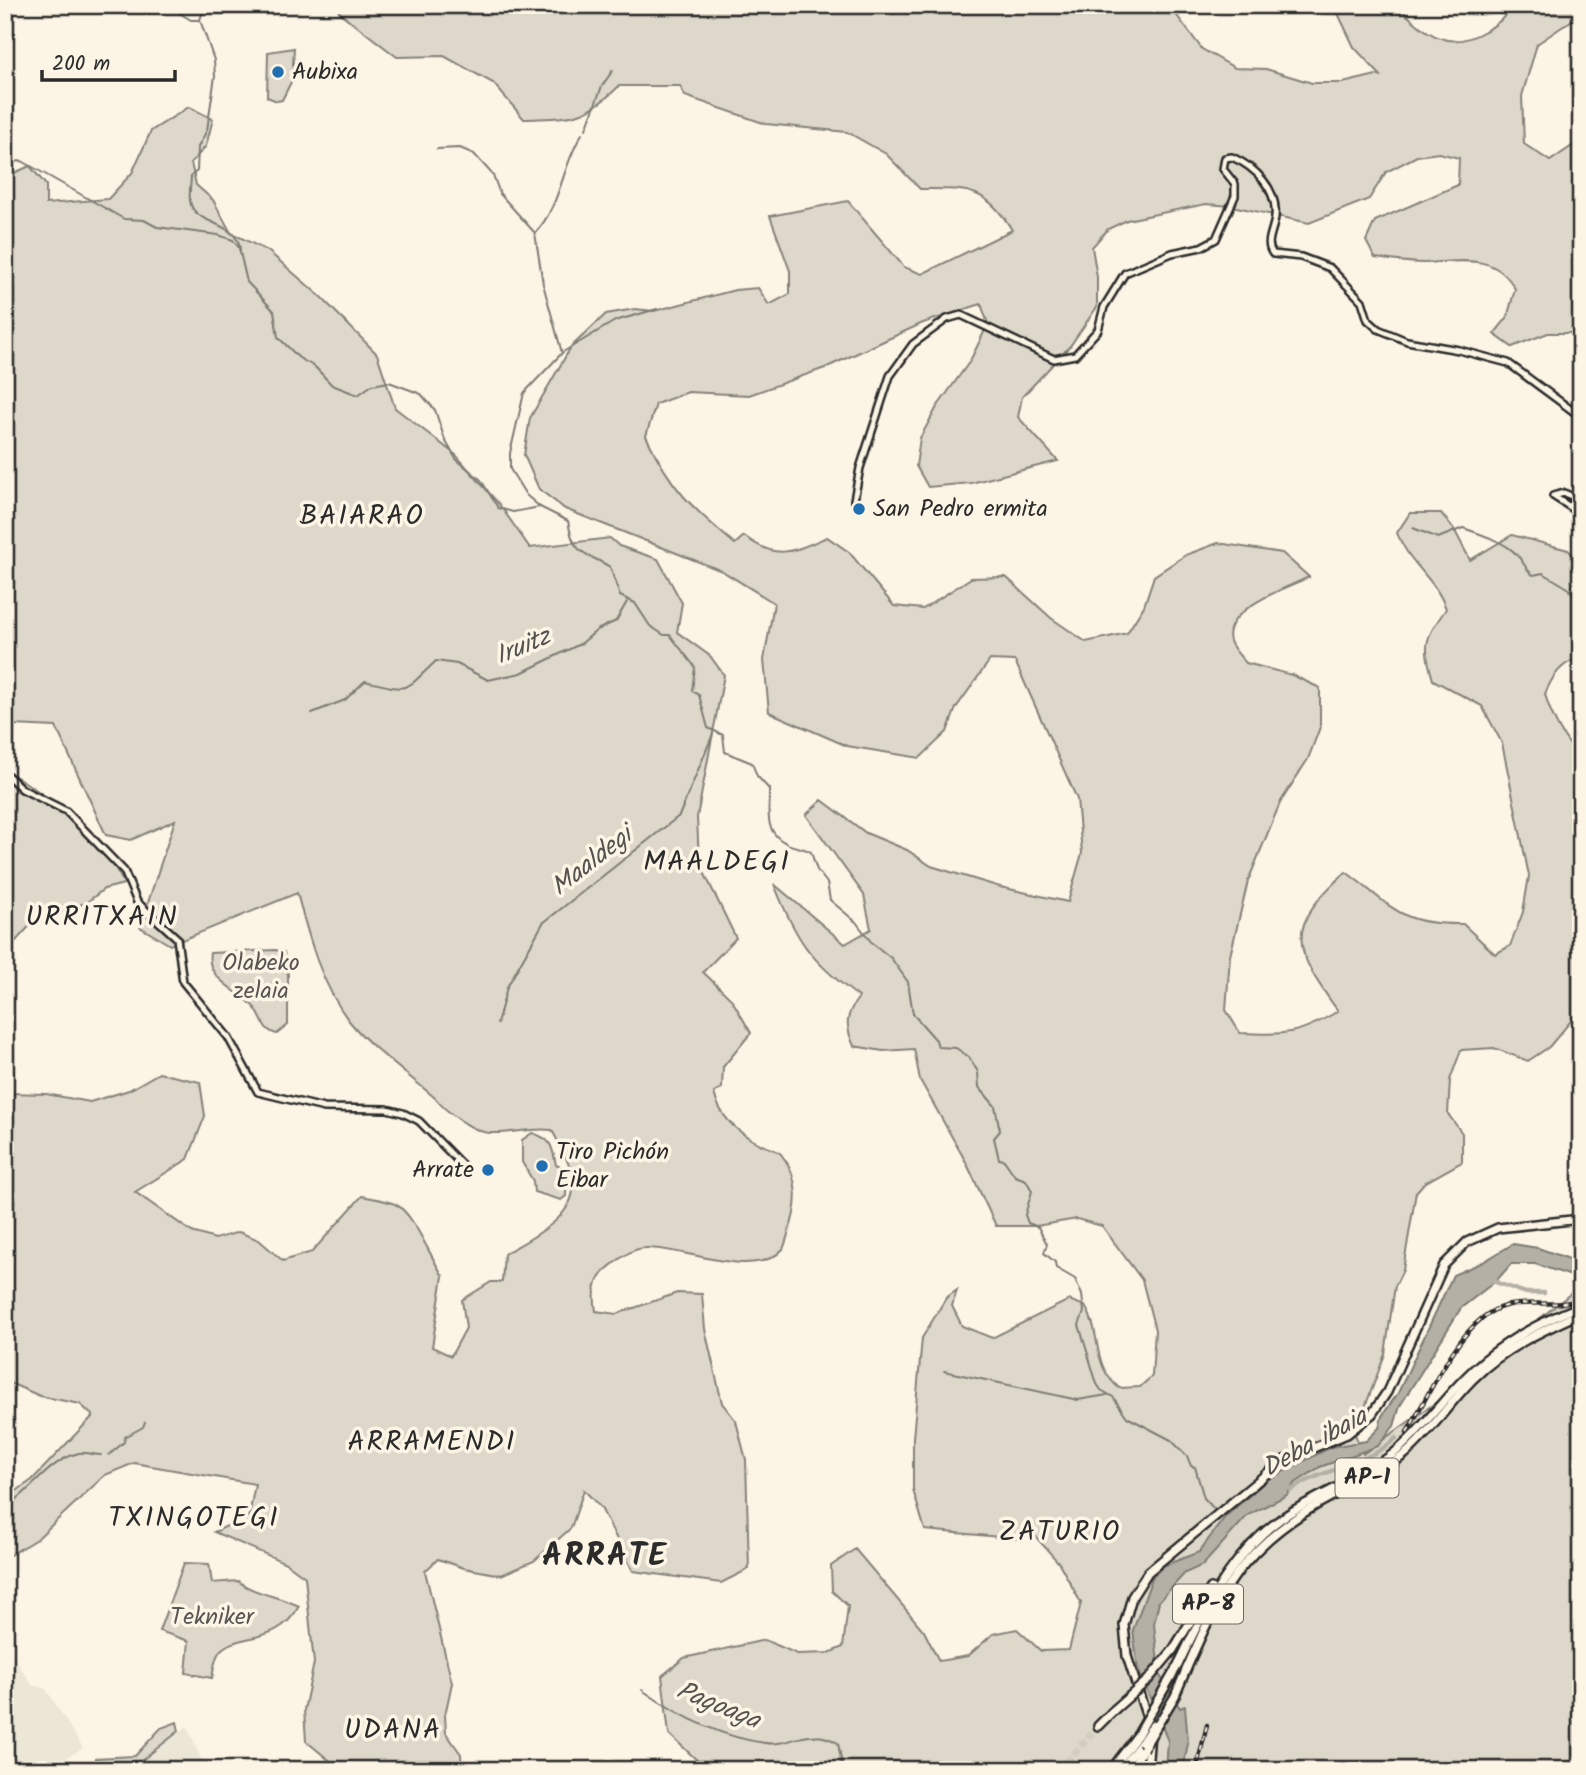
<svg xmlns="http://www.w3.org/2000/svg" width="1586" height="1775" font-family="Kalam,sans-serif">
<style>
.built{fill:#ece6d7}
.green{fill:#ded8ca;stroke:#84827a;stroke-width:2}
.water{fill:#b4b0a5;stroke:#7d7b74;stroke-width:2}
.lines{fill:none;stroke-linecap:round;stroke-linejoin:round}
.stream{stroke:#7d7b74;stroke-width:2}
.canal{stroke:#b4b0a5;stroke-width:4.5}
.highway-tunnel{stroke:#d2cdc0;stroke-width:7;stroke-dasharray:7 3.5;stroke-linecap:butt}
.secondary-casing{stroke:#2b2b2b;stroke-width:10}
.highway-casing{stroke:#2b2b2b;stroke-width:12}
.secondary{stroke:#fcf5e5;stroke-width:5}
.highway{stroke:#fcf5e5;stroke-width:7}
.rail-casing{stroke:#2b2b2b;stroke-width:4.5}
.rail{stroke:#fcf5e5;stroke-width:2;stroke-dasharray:5;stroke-linecap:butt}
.highway-bridge-casing{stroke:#2b2b2b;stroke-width:12;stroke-linecap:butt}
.highway-bridge{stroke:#fcf5e5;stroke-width:7}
.poi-dot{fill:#1f6fb2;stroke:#fcf5e5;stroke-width:2.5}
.labels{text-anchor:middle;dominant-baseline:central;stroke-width:7;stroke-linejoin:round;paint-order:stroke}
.shield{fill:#fcf5e5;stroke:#6a6863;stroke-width:2}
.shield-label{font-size:23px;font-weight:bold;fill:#2b2b2b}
.poi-label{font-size:24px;fill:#2b2b2b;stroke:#fcf5e5;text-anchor:start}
.park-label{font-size:24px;fill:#585653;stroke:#fcf5e5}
.water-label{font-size:26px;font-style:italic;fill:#545350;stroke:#fcf5e5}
.quarter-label{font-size:28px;letter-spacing:2px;fill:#2b2b2b;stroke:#fcf5e5}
.district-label{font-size:32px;font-weight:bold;letter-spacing:2px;fill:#2b2b2b;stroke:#fcf5e5}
</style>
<rect width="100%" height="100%" fill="#fcf5e5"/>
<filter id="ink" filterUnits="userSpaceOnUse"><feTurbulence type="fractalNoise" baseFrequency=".0143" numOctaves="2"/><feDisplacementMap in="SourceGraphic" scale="14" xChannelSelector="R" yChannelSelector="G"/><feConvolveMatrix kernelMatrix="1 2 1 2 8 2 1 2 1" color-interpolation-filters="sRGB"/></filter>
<g filter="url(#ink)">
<g class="built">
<path d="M 5,1643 L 32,1685 L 46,1689 L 83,1748 L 46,1770 L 10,1770 L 5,1763 Z"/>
<path d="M 187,1726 L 206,1770 L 144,1770 L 141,1763 Z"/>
</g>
<g class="green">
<path d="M 335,5 L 464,5 L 476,9 L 480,5 L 1169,5 L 1202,49 L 1235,68 L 1266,69 L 1312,83 L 1343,83 L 1376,75 L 1382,77 L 1354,47 L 1334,5 L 1396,5 C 1425,32 1446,54 1485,31 C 1497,25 1506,17 1512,5 L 1581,5 L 1581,14 L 1537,44 L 1522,96 L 1524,144 L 1550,161 L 1581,140 L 1581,333 L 1548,333 L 1512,347 L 1494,334 L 1507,318 L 1515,289 C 1496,252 1459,262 1424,263 C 1408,263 1391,260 1375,258 L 1366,241 L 1375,221 L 1458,185 L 1459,158 L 1439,153 L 1417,156 L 1386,172 L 1369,199 L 1309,223 L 1232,206 L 1206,204 L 1127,220 L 1108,229 L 1092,247 L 1097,277 L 1097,307 L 1070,346 L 1022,397 L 1018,417 L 1058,461 L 971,483 L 928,487 L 916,466 L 920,438 L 937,407 L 970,361 L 988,324 L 981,304 L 923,323 L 825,368 L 749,395 L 688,392 L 656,404 L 646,436 C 671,489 691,507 735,544 L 744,536 C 777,561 792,552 827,537 L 849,552 L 894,606 L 923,609 L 971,578 L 1006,577 L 1051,618 L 1086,642 L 1127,633 L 1144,606 L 1154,576 L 1186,555 L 1218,543 L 1282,553 L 1309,577 C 1288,587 1221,610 1230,641 C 1232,648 1241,657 1246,663 L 1292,675 L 1320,688 L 1320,727 L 1308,759 L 1280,803 L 1248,881 L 1230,956 L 1226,1010 L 1240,1033 C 1285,1035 1299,1035 1338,1011 C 1293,949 1283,928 1346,872 C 1394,907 1398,925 1463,924 L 1495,954 L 1510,946 L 1523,912 L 1529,876 L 1502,743 L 1482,706 L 1433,680 C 1423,644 1424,640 1446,609 C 1436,579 1408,563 1397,533 L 1410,513 L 1441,513 L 1454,529 L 1470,560 L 1512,535 L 1568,550 L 1580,561 L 1581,658 C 1561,662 1552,677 1545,694 C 1552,719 1563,739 1581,758 L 1581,835 L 1577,843 L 1581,853 L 1581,1009 L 1549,1047 L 1528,1061 L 1494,1048 L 1461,1050 L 1450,1080 L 1448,1114 L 1462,1133 L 1462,1162 L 1424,1183 L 1416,1192 L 1403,1270 L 1395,1286 L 1385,1354 L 1355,1434 L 1363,1454 L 1442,1398 L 1581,1285 L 1581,1770 L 792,1770 L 700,1763 L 669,1734 L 662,1676 L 684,1658 L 765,1640 L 797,1654 L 829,1653 L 843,1647 L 848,1606 L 832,1591 L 831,1566 L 855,1549 L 924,1631 L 939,1661 L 968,1656 L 993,1634 L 1017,1629 L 1041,1651 L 1069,1650 L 1081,1603 L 1059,1563 L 1035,1536 L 1033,1528 L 1021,1539 L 925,1530 L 913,1490 L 913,1438 L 922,1338 L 946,1298 L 957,1290 L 952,1306 L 962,1326 L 992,1338 L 1069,1300 L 1085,1306 C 1103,1335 1090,1363 1119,1388 L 1140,1387 L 1152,1376 L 1155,1330 L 1142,1280 L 1102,1226 L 1077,1219 L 1036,1226 L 996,1226 L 966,1162 L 920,1080 L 914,1049 L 883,1051 L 854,1046 C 845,1026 845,1015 859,997 C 810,961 796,940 774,884 L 845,944 L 871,929 L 864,895 L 806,815 L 822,800 L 866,833 L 907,850 L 931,866 L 1000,887 L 1068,902 L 1082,853 L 1077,799 L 1015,661 L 990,660 L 956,708 L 947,732 L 920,758 L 847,746 L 769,712 L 764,660 L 774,603 L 722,571 L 565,509 L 539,489 L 524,455 L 530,418 L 571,347 L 606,314 L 635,309 L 654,311 L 735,290 L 758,288 L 769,305 L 790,294 L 790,271 L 770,216 L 848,201 L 904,267 L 922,274 L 1012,230 C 986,186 966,189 920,189 L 886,154 L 847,132 L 766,124 L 685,96 L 680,86 L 619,86 C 584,121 570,117 524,119 L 493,83 L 444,56 L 397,57 L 340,13 Z"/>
<path d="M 294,48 L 292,80 L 282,100 L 277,101 L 267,97 L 268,52 Z"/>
<path d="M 189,107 L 213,119 L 206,146 L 191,163 L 196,185 L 213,200 L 231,233 L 268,251 L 321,297 L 377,354 L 395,408 L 456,455 L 499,504 L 530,548 L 610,538 L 619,546 L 658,559 L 682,603 L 677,632 L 710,656 L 724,675 L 697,817 L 699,862 L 736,938 L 703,972 L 732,1000 L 751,1033 L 723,1067 L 722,1088 L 714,1093 C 720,1118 739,1134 762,1145 C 767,1147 777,1150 781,1154 C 801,1179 798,1207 788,1234 C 787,1238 785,1245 783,1249 C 754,1282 682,1246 645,1248 C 632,1248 618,1260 608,1268 C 594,1279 593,1294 596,1311 L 617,1314 L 677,1293 L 702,1294 L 705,1329 L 722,1403 L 736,1421 L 746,1460 L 749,1569 L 721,1583 L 633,1571 L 601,1508 L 584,1490 L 571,1528 L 534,1561 L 501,1575 L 464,1568 L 438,1559 L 425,1571 L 452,1683 L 445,1715 L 446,1733 L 461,1754 L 462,1770 L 341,1770 L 306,1741 L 304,1710 L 314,1663 L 305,1577 L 286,1563 L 214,1532 L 249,1516 L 255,1484 L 134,1463 L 105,1475 L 38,1538 L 5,1558 L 5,1499 L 32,1480 L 93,1416 L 80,1404 L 40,1396 L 5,1381 L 5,1093 L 46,1094 L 90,1102 L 129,1090 L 159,1073 L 200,1082 L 205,1116 L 188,1159 L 135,1192 L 192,1232 L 215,1239 L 239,1232 L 259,1240 L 283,1261 L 312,1252 L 362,1196 C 373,1198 385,1200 395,1204 C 414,1213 430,1257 443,1276 L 432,1347 L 451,1356 L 466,1328 L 462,1300 L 491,1282 L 502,1282 L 504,1254 C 532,1237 582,1216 572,1176 C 569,1160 559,1144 552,1130 C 531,1127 512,1134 491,1133 C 474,1133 445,1111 435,1098 C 409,1075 372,1049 350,1022 C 321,985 309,938 297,893 L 170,945 L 140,927 L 175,820 L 131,840 L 106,835 L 56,727 L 13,725 L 5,722 L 5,177 L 30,166 L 46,185 L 46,204 L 108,199 L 132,173 L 151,131 Z"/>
<path d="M 5,770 C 48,794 103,839 124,884 L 104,889 L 87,902 L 55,915 L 35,920 L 5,953 Z"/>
<path d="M 275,950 L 284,952 L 288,975 L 288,1025 L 277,1034 C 261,1030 263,1016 253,1006 C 238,990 205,979 210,953 Z"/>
<path d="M 532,1133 C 552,1139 552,1146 556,1165 L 563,1168 L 566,1176 L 566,1196 L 561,1200 L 534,1192 L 533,1181 L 522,1162 L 522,1140 Z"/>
<path d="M 184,1563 L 209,1564 L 212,1583 L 238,1581 C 254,1594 279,1596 299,1606 C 278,1646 237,1632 220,1651 C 214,1659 214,1669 212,1678 L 186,1673 L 189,1641 L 159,1631 Z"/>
<path d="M 177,1722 L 179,1731 L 141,1761 L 144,1770 L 95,1770 L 95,1758 L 135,1756 L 161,1728 Z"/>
</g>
<path class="water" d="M 1513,1244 L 1538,1248 L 1581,1263 L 1581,1279 L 1535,1264 L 1511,1264 L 1497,1280 L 1461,1308 L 1400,1406 L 1394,1426 L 1378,1446 L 1320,1467 L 1294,1484 L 1287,1495 L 1248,1515 L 1203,1565 L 1185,1573 L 1159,1601 L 1154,1624 L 1159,1674 L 1180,1708 L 1185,1706 L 1188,1743 L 1183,1770 L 1166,1770 L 1168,1741 L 1138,1669 L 1133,1630 L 1152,1578 L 1163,1566 L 1199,1552 L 1225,1517 L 1267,1480 L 1331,1447 L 1366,1441 L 1379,1428 L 1382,1416 L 1398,1393 L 1453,1275 L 1483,1262 Z"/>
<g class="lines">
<g class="stream">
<path d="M 166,5 L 191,20 L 199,20"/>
<path d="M 205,5 L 200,20 L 214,60 L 215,76 L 207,130 L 198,147 L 197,171 L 191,176 C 191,186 187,200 193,209 C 203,225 240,224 240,251"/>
<path d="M 586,129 L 602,86 L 613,70"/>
<path d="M 582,134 C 562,165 561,206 535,233 L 543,284 L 562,353 L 524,393 L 510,453 L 510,469 L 526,495 L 540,507 L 568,521 C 574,557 584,551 610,567 L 620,596 L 635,603 L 650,626 L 664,635 L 670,635 L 695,667 L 692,691 L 699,695 L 708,728 L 723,735 L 725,752 L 752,763 L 757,776 L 769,789 C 770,810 762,831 786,843 C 794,848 803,847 811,852 L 817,870 L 827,883 L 830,900 L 856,922 L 872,943 L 891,958 L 908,982 L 913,1014 L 936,1040 L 938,1047 L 956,1048 L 969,1057 L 978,1072 L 979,1087 L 995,1106 L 1000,1131 L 994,1138 L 999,1159 L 1004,1160 L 1015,1176 L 1026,1180 L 1032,1191 L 1025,1215 L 1028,1223 L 1038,1227 L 1047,1244 L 1044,1253 L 1055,1262 L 1056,1268 L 1075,1279 L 1082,1295 L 1084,1312 L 1079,1325 L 1097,1384 L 1101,1390 L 1113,1397 L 1127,1417 L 1171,1440 L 1187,1456 L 1191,1466 L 1195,1467 L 1204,1498 L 1216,1511"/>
<path d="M 437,149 L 460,148 L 474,154 L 493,175 L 500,194 L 534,232"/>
<path d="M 5,169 L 13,162 L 22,161 L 124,219 L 144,220 L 157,227 L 218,235 L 233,240 L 239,248 L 247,282 L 274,311 L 278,337 L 299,358 L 315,367 L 332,385 L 358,395 L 372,385 L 389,382 L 421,394 L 435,410 L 445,440 L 456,459 L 481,480 L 498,508 L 513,512 L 540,507"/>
<path d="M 563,352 L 615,321 L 657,309"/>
<path d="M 1413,528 L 1438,538 L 1463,528 C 1477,533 1504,541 1516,554 C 1523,560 1525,569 1533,575 L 1543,573 L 1568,588 L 1581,604"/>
<path d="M 312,713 L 345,700 L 365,681 C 412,692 403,692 436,661 L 457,664 L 488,680 L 521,673 L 582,643 L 597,630 L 616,621 L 628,600"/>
<path d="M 497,1024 L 507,987 L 543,923 L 679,816 L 713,734"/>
<path d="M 944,1371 L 1078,1400 L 1107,1395"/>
<path d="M 109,1455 L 124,1442 L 125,1437 L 143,1427 L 145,1422"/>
<path d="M 5,1508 C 31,1492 49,1460 79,1453 C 86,1452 95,1455 101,1455"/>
<path d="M 642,1690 C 679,1716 719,1737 765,1743 C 792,1747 806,1725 838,1743 L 843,1770"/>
</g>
<g class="canal">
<path d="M 1495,1282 L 1526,1293 L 1544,1293"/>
<path d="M 1572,1282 L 1581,1275"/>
<path d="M 1291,1490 C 1323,1468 1368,1465 1396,1438"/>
</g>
<path class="highway-tunnel" d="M 1060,1770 L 1098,1726"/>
<defs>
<g id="secondary">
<path d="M 854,500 L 860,468 L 890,376 L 913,344 L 947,319 L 961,315 L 1054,359 L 1075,355 L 1098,330 L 1104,307 L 1125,273 L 1172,253 L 1201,247 L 1216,239 L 1235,196 L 1235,184 L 1223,169 L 1225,158 L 1232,157 C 1255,167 1278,189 1275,217 C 1274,230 1264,243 1273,254 L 1301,257 L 1330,268 L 1362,301 L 1368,320 L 1378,329 L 1407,341 L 1459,350 L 1508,363 L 1581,417"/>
<path d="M 1581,500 L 1564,493 L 1553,496 L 1581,514"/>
<path d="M 5,773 L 22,789 L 66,811 L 124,871 L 137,902 L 177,938 L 183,982 L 228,1037 L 258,1092 L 324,1108 L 387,1109 L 403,1113 L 419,1121 L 463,1166"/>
</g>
<g id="highway">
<path d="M 1173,1650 L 1211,1588"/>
<path d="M 1178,1665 C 1208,1603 1236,1543 1298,1508 C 1332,1488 1370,1474 1399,1449 C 1425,1426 1444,1398 1468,1375 C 1500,1343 1539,1322 1581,1306"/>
<path d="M 1186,1670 C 1220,1592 1241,1549 1318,1504 C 1347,1487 1379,1475 1405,1454 C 1431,1432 1449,1403 1473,1379 C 1504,1348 1541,1331 1581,1313"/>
<path d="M 1148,1721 L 1127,1656 L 1124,1625 L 1132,1597 L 1148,1572 L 1282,1461 L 1347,1434 L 1372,1414 L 1387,1392 L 1444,1265 L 1467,1242 L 1498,1228 L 1581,1219"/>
<path d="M 1098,1726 L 1115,1709"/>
<path d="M 1111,1770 L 1137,1736"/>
<path d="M 1120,1770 L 1142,1742"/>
<path d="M 1131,1770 L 1143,1749"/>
<path d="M 1147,1770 L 1150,1733"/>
</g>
</defs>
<use href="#secondary" class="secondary-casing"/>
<use href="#highway" class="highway-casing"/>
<use href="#secondary" class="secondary"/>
<use href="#highway" class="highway"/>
<defs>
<g id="rail">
<path d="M 1407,1432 C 1429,1396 1461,1317 1505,1306 C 1530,1300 1556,1308 1581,1299"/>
<path d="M 1196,1770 L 1207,1725"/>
</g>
</defs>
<use href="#rail" class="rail-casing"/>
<use href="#rail" class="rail"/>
<defs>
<g id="highway-bridge">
<path d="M 1115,1709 L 1148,1680 L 1173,1650"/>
<path d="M 1137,1736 L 1178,1665"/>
<path d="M 1142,1742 L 1153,1725"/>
<path d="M 1143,1749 L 1175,1696 L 1186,1670"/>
</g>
</defs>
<use href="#highway-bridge" class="highway-bridge-casing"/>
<use href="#highway-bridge" class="highway-bridge"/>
</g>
</g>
<g class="poi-dot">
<circle cx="278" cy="72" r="7"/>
<circle cx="859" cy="509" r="7"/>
<circle cx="542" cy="1166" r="7"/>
<circle cx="488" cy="1170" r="7"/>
</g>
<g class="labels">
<g class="shield">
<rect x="1335.5" y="1458.5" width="63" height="39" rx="5"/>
<rect x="1173" y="1584.5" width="70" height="39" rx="5"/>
</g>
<g class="shield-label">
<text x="1367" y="1478">AP-1</text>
<text x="1208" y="1604">AP-8</text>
</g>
<g class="poi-label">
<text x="292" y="72">Aubixa</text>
<text x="873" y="509">San Pedro ermita</text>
<text x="556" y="1152">Tiro Pichón<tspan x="556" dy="28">Eibar</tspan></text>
<text x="474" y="1170" text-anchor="end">Arrate</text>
</g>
<g class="park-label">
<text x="261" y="963">Olabeko<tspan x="261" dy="28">zelaia</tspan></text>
<text x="212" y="1617">Tekniker</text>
</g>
<g class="water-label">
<text transform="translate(523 647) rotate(-23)">Iruitz</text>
<text transform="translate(592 862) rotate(-38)">Maaldegi</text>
<text transform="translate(1315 1443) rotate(-29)">Deba ibaia</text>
<text transform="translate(718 1706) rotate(22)">Pagoaga</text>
</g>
<g class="quarter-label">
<text x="362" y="516">BAIARAO</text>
<text x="717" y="862">MAALDEGI</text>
<text x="102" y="917">URRITXAIN</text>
<text x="432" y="1442">ARRAMENDI</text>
<text x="194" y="1518">TXINGOTEGI</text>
<text x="1060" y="1532">ZATURIO</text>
<text x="393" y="1730">UDANA</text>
</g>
<g class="district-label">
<text x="605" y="1556">ARRATE</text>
</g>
</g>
<rect width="1586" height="1775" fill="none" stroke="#fcf5e5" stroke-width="28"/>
<rect x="14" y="14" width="1558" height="1747" fill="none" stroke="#2b2b2b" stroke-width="2.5" filter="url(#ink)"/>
<path d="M42 70v10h133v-10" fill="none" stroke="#2b2b2b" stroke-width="3.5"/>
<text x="52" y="70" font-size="21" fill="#2b2b2b" stroke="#fcf5e5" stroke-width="5" paint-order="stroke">200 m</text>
</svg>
